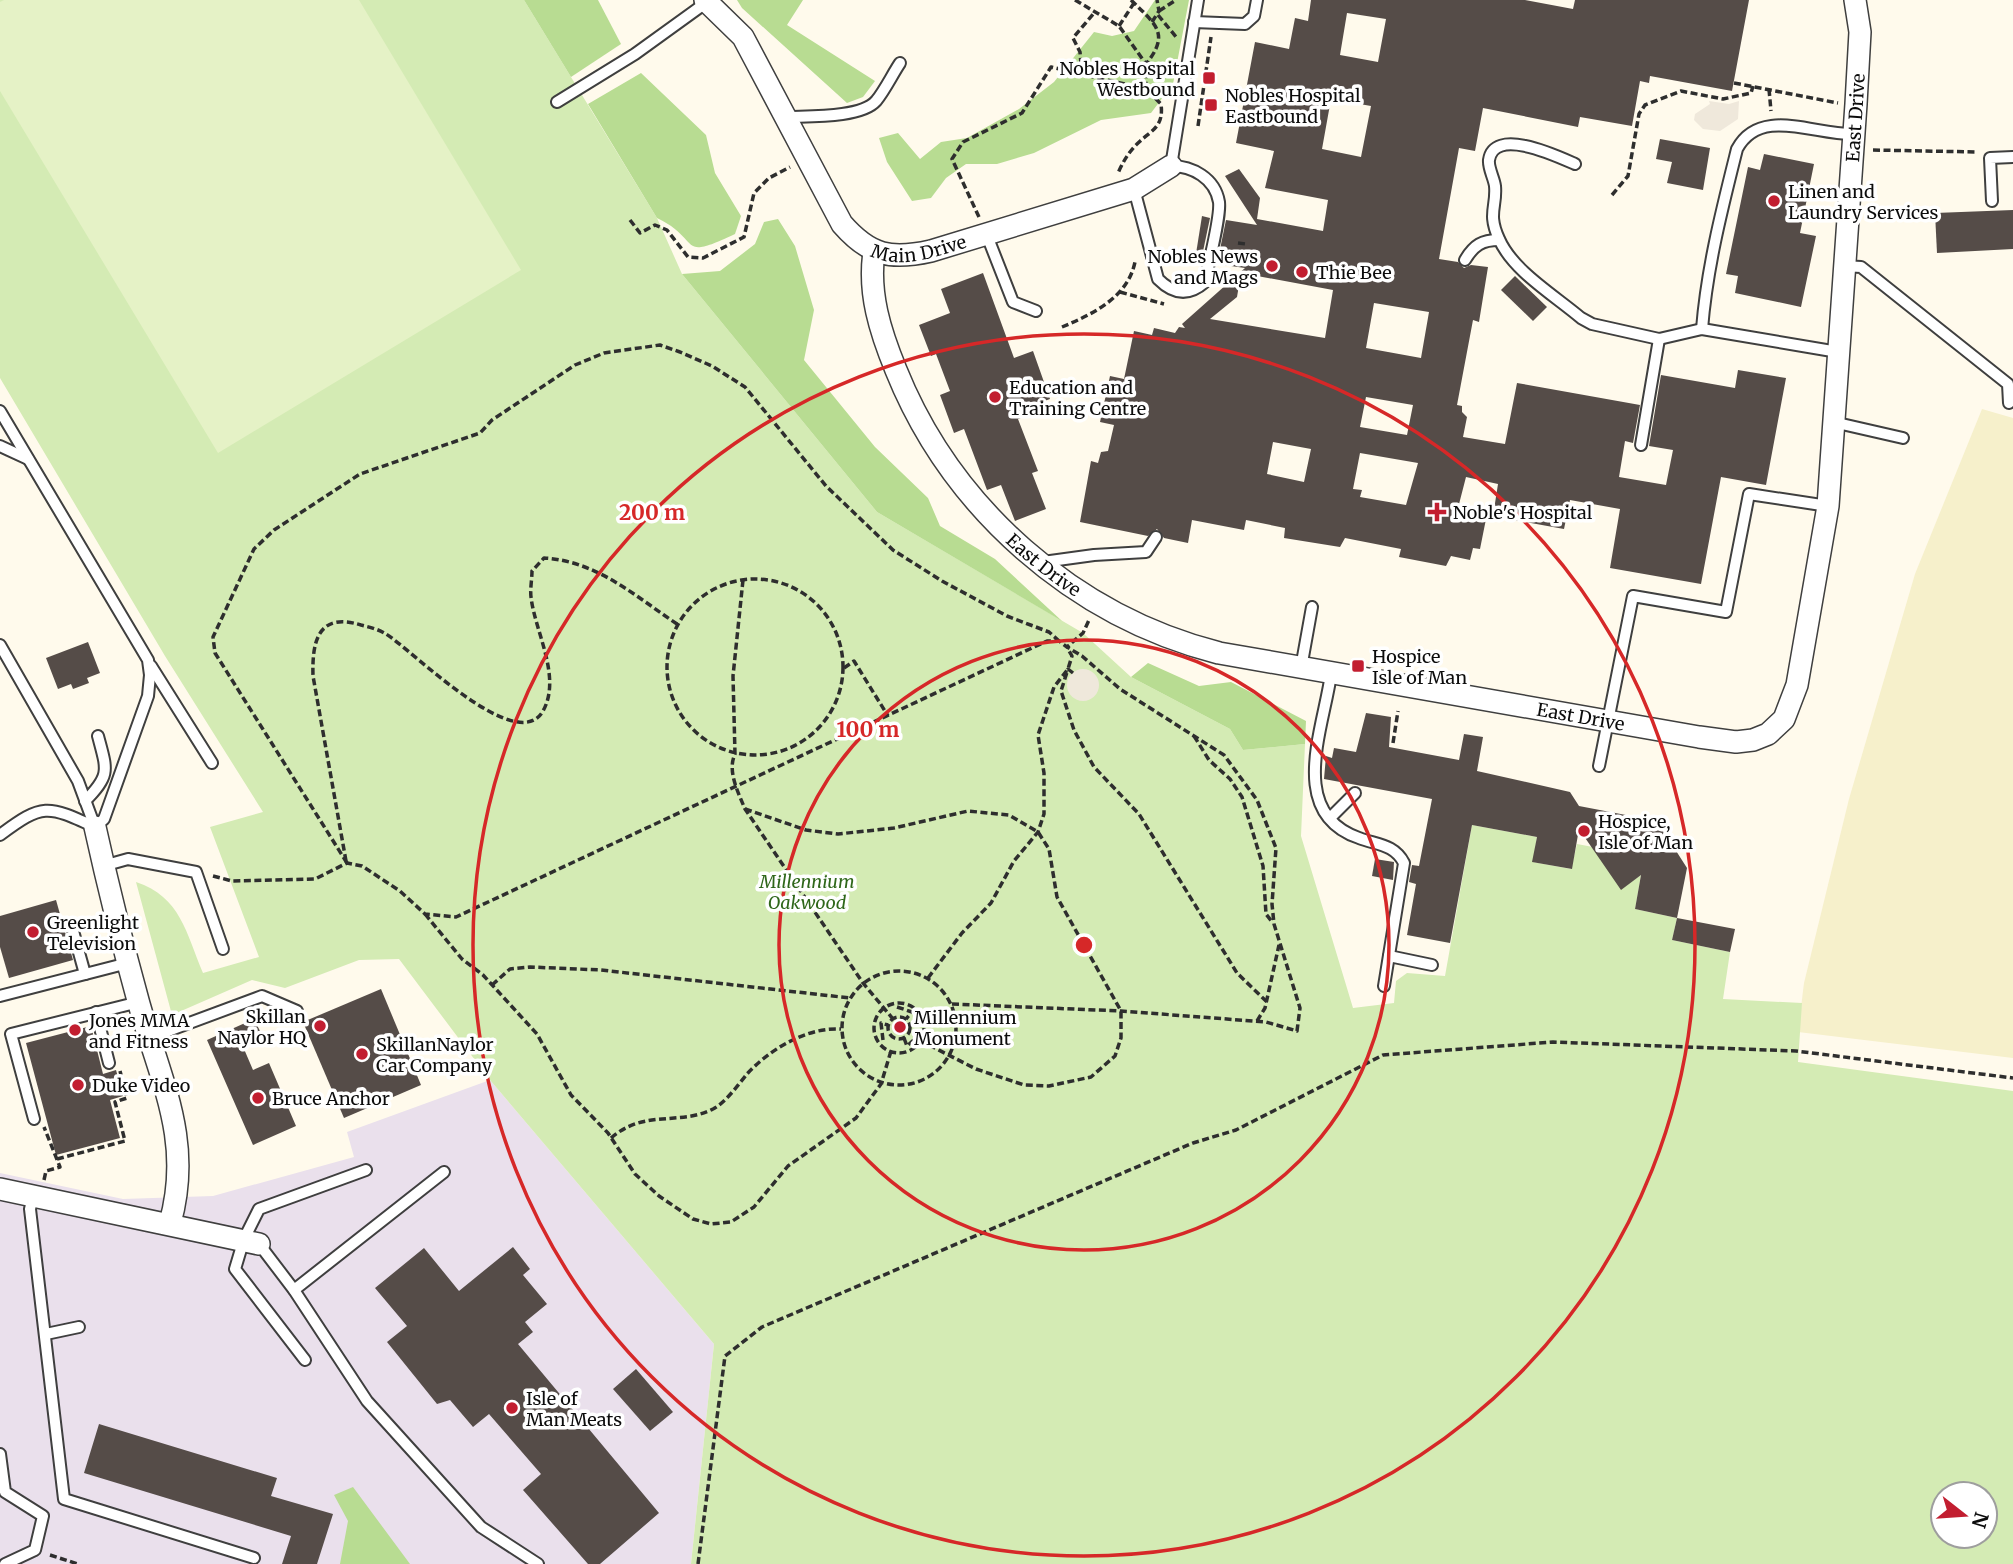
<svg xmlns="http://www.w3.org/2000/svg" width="2013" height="1564" font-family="Merriweather,serif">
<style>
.industrial{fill:#eae0ec}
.farmland{fill:#f6f0cb}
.green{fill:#d4ebb4;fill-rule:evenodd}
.forest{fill:#b8dc92}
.pitch{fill:#e5f2c6}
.plaza{fill:#efe8db}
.building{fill:#554c48;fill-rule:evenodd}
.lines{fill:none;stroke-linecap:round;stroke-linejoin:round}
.service-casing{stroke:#3f3f3f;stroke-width:14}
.minor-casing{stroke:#3f3f3f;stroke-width:24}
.path{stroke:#2e2e2e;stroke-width:3.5;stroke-dasharray:7 3.5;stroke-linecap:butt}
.service{stroke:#fff;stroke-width:10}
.minor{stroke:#fff;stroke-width:21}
.ring{fill:none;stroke:#d62828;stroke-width:3.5}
.poi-dot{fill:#c21e30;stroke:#fff;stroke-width:2.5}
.labels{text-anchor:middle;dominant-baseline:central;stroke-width:7;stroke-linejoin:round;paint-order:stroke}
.poi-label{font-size:18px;fill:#0c0c0c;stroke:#fff;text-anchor:start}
.street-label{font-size:18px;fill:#0c0c0c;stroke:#fff}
.park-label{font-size:18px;font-style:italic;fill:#2f671a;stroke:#fff}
.centre{fill:#d62828;stroke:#fff;stroke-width:3.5}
.ring-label{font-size:21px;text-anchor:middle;font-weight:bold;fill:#d62828;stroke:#fff;stroke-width:7;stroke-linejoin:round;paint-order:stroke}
</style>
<rect width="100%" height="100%" fill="#fffaec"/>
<path class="industrial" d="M 490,1080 L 714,1344 L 691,1564 L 0,1564 L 0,1173 L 123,1199 L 213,1196 L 354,1157 L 347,1132 Z"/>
<path class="farmland" d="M 1982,409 L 2013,418 L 2013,1058 L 1798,1032 L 1804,983 L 1849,799 L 1915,574 Z"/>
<path class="green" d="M 0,0 L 524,0 L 657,218 L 682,274 L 877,512 L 1083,633 L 1131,677 L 1230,729 L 1243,750 L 1305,744 L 1301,836 L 1353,1008 L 1394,1003 L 1396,981 L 1407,973 L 1445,976 L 1472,825 L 1537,837 L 1533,862 L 1571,869 L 1577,844 L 1625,853 L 1621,889 L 1641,875 L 1635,909 L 1677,918 L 1672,940 L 1730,952 L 1723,999 L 1802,1003 L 1798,1062 L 2013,1091 L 2013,1564 L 691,1564 L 714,1344 L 490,1080 L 399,959 L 359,960 L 285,988 L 252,980 L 172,1015 L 136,882 C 181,897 186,933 203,973 L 259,957 L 210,827 L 263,812 L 165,656 L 0,378 ZM 1943,1494 L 1985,1494 L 1985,1536 L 1943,1536 Z"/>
<g class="forest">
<path d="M 524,0 L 598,0 L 621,44 L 571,77 Z"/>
<path d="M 737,0 L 803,0 L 787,25 L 875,81 L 863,97 L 847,103 L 742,8 Z"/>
<path d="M 1155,0 L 1189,0 L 1173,84 L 1151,113 L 1101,120 L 1034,153 L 997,164 L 966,164 L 946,178 L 931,198 L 912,201 L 887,162 L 879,138 L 898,133 L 920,159 L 941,142 L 967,138 L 1019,109 L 1054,82 L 1094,32 L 1112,36 L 1134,31 Z"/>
<path d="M 641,73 L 706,135 L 715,173 L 741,216 L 735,234 C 676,262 703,240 657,218 L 588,104 Z"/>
<path d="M 778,219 L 795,246 L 814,310 L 804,360 L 875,447 L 928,498 L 940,526 L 995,559 L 1062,621 L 877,512 L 682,274 L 720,271 L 755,244 L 764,222 Z"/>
<path d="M 1148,663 L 1199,686 L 1231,682 L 1306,721 L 1305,744 L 1243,750 L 1230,729 L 1131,677 Z"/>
<path d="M 353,1487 L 410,1564 L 340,1564 L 348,1521 L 334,1495 Z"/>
</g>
<path class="pitch" d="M 4,0 L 359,0 L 521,270 L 218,453 L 0,91 L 0,2 Z"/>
<g class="plaza">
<path d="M 1709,101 L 1729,104 L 1739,101 L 1738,119 L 1720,131 L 1703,129 L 1694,120 L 1695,114 L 1710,104 Z"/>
<circle cx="1083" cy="685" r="16"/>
</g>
<g class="building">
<path d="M 1311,0 L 1525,0 L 1573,9 L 1575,0 L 1749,0 L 1732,91 L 1650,76 L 1649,83 L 1640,81 L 1632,126 L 1580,117 L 1578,127 L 1483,108 L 1475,151 L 1459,148 L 1439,259 L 1458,262 L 1464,268 L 1471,265 L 1488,267 L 1479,322 L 1473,320 L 1457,405 L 1462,406 L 1462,412 L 1467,417 L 1463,437 L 1505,444 L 1517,383 L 1640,405 L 1633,443 L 1625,441 L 1619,477 L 1666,485 L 1673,450 L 1649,446 L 1661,375 L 1735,388 L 1738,370 L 1786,378 L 1766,485 L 1721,477 L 1701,584 L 1610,568 L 1620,509 L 1570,500 L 1564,529 L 1493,516 L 1498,484 L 1466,477 L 1458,508 L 1487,514 L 1480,549 L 1473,548 L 1470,560 L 1451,556 L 1446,566 L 1399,557 L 1401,549 L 1345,538 L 1340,547 L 1284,538 L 1285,528 L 1246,520 L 1244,530 L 1192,520 L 1188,543 L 1164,538 L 1157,529 L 1148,536 L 1080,522 L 1091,461 L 1098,463 L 1101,452 L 1108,451 L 1114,425 L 1100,422 L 1110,376 L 1124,379 L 1134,331 L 1152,335 L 1154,328 L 1175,333 L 1179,327 L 1185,328 L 1182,324 L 1245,268 L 1217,264 L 1226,220 L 1257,225 L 1225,176 L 1239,169 L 1260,198 L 1257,219 L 1323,231 L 1328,200 L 1265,188 L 1274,151 L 1236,143 L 1255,42 L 1289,49 L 1295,18 L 1308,21 ZM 1347,13 L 1386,19 L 1378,62 L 1340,55 ZM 1331,99 L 1371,106 L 1361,157 L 1322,149 ZM 1241,273 L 1333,290 L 1325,338 L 1210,319 L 1237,297 ZM 1374,303 L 1429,312 L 1421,358 L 1366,348 ZM 1366,397 L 1413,405 L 1407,435 L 1360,427 ZM 1273,442 L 1311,449 L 1304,482 L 1267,474 ZM 1360,453 L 1418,463 L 1406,505 L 1360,497 L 1362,490 L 1353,489 Z"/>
<path d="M 1660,139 L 1710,148 L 1703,190 L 1667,183 L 1672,162 L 1656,159 Z"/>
<path d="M 1764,154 L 1814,164 L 1800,233 L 1816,236 L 1801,307 L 1735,293 L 1738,276 L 1726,274 L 1748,167 L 1760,170 Z"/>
<path d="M 2013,210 L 2013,249 L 1937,253 L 1935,213 Z"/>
<path d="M 1202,216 L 1210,218 L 1201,261 L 1195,260 Z"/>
<path d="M 983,273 L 1014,358 L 1033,351 L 1050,399 L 1039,403 L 1041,410 L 1018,419 L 1038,471 L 1032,473 L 1046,509 L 1015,521 L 1001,485 L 987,490 L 964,429 L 954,433 L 940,395 L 950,391 L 936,354 L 931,356 L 919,325 L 950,313 L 941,289 Z"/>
<path d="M 1515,276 L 1547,307 L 1533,321 L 1501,290 Z"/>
<path d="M 88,642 L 100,673 L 87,678 L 89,683 L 73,689 L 71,684 L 58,689 L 46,658 Z"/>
<path d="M 1366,713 L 1391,717 L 1389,747 L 1459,760 L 1464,734 L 1483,737 L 1477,771 L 1570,792 L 1579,806 L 1657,821 L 1687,868 L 1677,918 L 1635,909 L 1641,875 L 1621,890 L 1579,829 L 1572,869 L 1532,862 L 1537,837 L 1472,825 L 1450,943 L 1407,935 L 1416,884 L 1409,882 L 1412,865 L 1419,866 L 1432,799 L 1324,779 L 1326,756 L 1332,758 L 1334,748 L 1356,752 Z"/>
<path d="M 1375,859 L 1394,862 L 1393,880 L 1372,876 Z"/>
<path d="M 56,900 L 73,960 L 9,978 L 0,947 L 0,916 Z"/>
<path d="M 1677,918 L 1735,929 L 1730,952 L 1672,940 Z"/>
<path d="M 381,989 L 421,1085 L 344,1118 L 303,1022 Z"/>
<path d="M 254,1019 L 261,1033 L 241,1042 L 253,1070 L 269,1063 L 296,1126 L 253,1145 L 207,1040 Z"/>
<path d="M 91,1026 L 103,1074 L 116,1070 L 123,1096 L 110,1100 L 120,1138 L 56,1155 L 26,1043 Z"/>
<path d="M 513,1247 L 530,1269 L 523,1275 L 547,1304 L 525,1322 L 533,1332 L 518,1344 L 659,1513 L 600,1564 L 588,1564 L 523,1490 L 541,1474 L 489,1414 L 473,1427 L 450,1400 L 437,1404 L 387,1342 L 407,1326 L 375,1288 L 424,1248 L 459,1291 Z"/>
<path d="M 636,1369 L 673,1412 L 650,1431 L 613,1389 Z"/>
<path d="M 99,1424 L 277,1478 L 271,1496 L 333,1514 L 317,1564 L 282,1564 L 291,1536 L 84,1473 Z"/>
</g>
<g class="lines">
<defs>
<g id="service">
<path d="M 1194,22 L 1245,24 L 1254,16 L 1257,0"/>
<path d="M 557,102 L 635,54 L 707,2"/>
<path d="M 788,117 C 809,116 861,118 876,101 C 885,90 892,75 900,63"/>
<path d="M 1575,164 C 1559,157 1494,126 1489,160 C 1488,168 1494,178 1495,186 C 1497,207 1487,213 1499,239 C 1513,271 1554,295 1581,318 L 1592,324 L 1659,339 L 1702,329 L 1838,352"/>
<path d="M 1134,189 L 1158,279 C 1173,294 1188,297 1205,282 C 1208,264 1221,218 1219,202 C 1215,178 1192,166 1171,166 L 1198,0"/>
<path d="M 1992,201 L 1990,158 L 2013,157"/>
<path d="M 986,233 L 1013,302 L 1036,311"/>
<path d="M 1465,260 C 1474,245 1482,240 1499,240"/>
<path d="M 1843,266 L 1861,267 L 2008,384 L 2009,403"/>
<path d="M 1702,329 C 1707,267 1722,209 1737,149 C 1760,106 1815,135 1853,134"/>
<path d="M 0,411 L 148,660 L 150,675 L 148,696 L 104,819 L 95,827"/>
<path d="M 1833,422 L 1903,438"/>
<path d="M 1641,445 L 1659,339"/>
<path d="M 0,446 L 28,459"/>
<path d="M 1043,562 L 1094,555 L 1146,552 L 1156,537"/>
<path d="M 0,645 L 78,781 L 95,827"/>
<path d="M 151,666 L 212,763"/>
<path d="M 1301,668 L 1312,607"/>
<path d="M 1331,674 C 1324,727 1286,813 1359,838 C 1377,845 1394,844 1404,863 L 1384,986"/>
<path d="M 1599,766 L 1633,596 L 1726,612 L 1749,494 L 1828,506"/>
<path d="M 85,801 C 111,775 107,770 98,736"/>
<path d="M 1330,818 L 1355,793"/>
<path d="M 0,835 C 43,803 47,805 95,827"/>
<path d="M 103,866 L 128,859 L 196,872 L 223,949"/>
<path d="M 73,931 L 85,974"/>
<path d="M 1389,956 L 1432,965"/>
<path d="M 0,996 L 128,963"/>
<path d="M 96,1012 L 109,1063"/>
<path d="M 149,1038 L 262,996 L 297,1011"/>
<path d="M 34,1119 L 11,1034 L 139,1002"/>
<path d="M 33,1196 L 30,1209 L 64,1499 L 254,1558"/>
<path d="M 259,1244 L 294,1290 L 367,1401 L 481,1527 L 538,1564"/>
<path d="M 294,1290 L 444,1172"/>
<path d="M 46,1334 L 79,1327"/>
<path d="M 305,1360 L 235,1269 L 244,1239 L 259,1209 L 366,1170"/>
<path d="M 0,1454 L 5,1492 L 43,1516 L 35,1550 L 5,1564"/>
</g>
<g id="minor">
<path id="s1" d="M 705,0 L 743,37 L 842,224 C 870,256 891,260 931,251 L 1134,189 L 1171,166"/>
<path id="s2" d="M 874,252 C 868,293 880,331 896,370 C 952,509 1074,616 1219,653 L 1699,737 L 1736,742 L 1753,740 L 1768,734 L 1784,719 L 1797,685 L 1828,506 L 1856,104 L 1860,32 L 1855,0"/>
<path d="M 95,827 C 108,886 123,946 139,1004 C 161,1082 193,1141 170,1223"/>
<path d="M 0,1189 L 259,1244"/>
</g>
</defs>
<use href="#service" class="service-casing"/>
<use href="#minor" class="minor-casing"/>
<g class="path">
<path d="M 1075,0 L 1119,26 L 1146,64 L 1146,89"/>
<path d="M 1131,0 C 1155,24 1171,33 1146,64"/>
<path d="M 1159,11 L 1176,0"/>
<path d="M 1158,15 L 1177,38"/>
<path d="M 1152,22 L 1159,11 L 1157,0"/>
<path d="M 1119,26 L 1134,3"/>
<path d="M 1073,72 L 1081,64 L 1080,52 L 1073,38 L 1094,13"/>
<path d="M 1734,83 L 1838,103"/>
<path d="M 1769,89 L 1771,111"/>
<path d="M 1198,126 L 1211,37"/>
<path d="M 1873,150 L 1977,152"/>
<path d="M 1612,195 L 1628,176 L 1639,114 L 1645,105 L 1681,91 L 1723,99 L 1751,93 L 1753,86"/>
<path d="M 979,217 L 952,159 L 963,142 L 1022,113 L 1051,67 L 1146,89 L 1161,104 C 1164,128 1151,130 1137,144 C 1128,153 1123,162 1118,173"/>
<path d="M 630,220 L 640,233 L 655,225 L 667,230 L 688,257 L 703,258 L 744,237 L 754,193 L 769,178 L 790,167"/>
<path d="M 1238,243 L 1246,244"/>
<path d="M 1120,292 L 1164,304"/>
<path d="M 1062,327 C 1093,314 1128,297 1135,262"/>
<circle cx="755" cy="667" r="88"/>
<path d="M 743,580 L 733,676 L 735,754 C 727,771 738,792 745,809 L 863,983 L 898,1025"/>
<path d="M 844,668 L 854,661 L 888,716"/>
<path d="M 1073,673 L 1068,669 L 1061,691 L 1074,730 L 1094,767 L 1139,814 L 1237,973 L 1267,1002"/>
<path d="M 1194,736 L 1209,760 L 1230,779 L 1242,797 L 1263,866 L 1266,914 L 1273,923"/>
<path d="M 1393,743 L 1398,711"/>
<path d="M 745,809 L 806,830 L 838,834 L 894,828 L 968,811 L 1009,815 L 1038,832 L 1049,849 L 1057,897 L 1121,1011 L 1121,1038 L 1115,1056 L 1091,1077 L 1049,1086 L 1024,1085 L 976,1069 L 921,1041"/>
<path d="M 346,861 L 313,676 C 312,641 318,612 361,625 C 369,627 378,629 386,634 C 412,650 517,757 543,711 C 562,677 535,632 531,597 C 530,589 532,579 532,571 L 544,558 C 597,561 635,596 677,624"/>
<path d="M 347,863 L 215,653 L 213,637 L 254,549 L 274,530 L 360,474 L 480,433 L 492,420 L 575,365 L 604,353 L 660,345 L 680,352 L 712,366 L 745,387 L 826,486 L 893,550 L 942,581 L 1007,616 L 1049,632 L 1059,641"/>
<path d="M 213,876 L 232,881 L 315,879 L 347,863 L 362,866 L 400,891 L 425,914 L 456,917 L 1047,641 L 1059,641 L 1067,647 L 1083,633 L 1090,618"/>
<path d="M 425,914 L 462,959 L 483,975 L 537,1034 L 571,1095 L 608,1133 L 635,1174 L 659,1196 L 693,1219 L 711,1224 L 731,1222 L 754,1207 L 788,1166 L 856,1118 L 881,1084 L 891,1051"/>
<circle cx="899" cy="1028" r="57"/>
<path d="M 928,978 L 962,933 L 991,903 L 1014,861 L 1038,832 L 1044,814 L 1044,773 L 1038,735 L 1054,687 L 1068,669 L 1072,656 L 1068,649"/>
<path d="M 492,985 L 510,969 L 530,967 L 601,970 L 850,998"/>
<circle cx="899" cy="1028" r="25"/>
<path d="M 952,1004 L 1121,1011 L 1266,1022 L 1297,1031 L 1300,1008 L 1274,924 L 1272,904 L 1276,848 L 1257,800 L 1224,755 L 1120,689 L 1082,656 L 1067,647"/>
<path d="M 897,1007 L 912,1012 L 906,1019"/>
<circle cx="899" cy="1028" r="11"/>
<path d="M 1257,1021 L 1265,1008 L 1279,945"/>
<path d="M 904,1038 L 907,1046 L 918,1036"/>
<path d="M 883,1040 L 881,1023 L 888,1025"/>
<path d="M 611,1138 C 644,1109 679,1126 713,1109 C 726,1102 738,1085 747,1074 C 770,1049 807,1027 841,1029"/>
<path d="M 57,1159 L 125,1141 L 115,1102 L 127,1098 L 120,1071"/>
<path d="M 44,1180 L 46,1171 L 60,1167 L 44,1127"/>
<path d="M 50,1555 L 78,1564"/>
<path d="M 698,1564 L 725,1356 L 762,1327 L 1193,1143 L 1236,1130 L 1383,1055 L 1553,1042 L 1796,1051 L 2013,1078"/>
</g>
<use href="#service" class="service"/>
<use href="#minor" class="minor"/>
</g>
<g class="ring">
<circle cx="1084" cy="945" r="305"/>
<circle cx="1084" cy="945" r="611"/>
</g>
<g class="poi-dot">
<rect x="1202" y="71" width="14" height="14" rx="3.5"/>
<rect x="1204" y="98" width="14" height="14" rx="3.5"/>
<circle cx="1774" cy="201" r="7"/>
<circle cx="1272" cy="266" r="7"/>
<circle cx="1302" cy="272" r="7"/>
<circle cx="995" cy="397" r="7"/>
<path d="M1433.5 501.5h7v7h7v7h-7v7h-7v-7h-7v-7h7z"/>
<rect x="1351" y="659" width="14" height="14" rx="3.5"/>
<circle cx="1584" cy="831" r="7"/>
<circle cx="33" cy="932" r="7"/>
<circle cx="320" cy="1026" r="7"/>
<circle cx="900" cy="1027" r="7"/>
<circle cx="75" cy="1030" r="7"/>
<circle cx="362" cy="1054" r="7"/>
<circle cx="78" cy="1085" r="7"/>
<circle cx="258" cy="1098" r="7"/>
<circle cx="512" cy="1408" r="7"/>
</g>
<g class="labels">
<g class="poi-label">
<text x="1195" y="68" text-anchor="end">Nobles Hospital<tspan x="1195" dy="21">Westbound</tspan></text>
<text x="1225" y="95">Nobles Hospital<tspan x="1225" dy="21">Eastbound</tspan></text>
<text x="1788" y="191">Linen and<tspan x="1788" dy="21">Laundry Services</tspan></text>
<text x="1258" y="256" text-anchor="end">Nobles News<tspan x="1258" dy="21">and Mags</tspan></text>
<text x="1316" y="272">Thie Bee</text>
<text x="1009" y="387">Education and<tspan x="1009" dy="21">Training Centre</tspan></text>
<text x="1453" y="512">Noble's Hospital</text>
<text x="1372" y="656">Hospice<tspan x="1372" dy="21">Isle of Man</tspan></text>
<text x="1598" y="821">Hospice,<tspan x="1598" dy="21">Isle of Man</tspan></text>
<text x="47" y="922">Greenlight<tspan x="47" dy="21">Television</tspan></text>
<text x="306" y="1016" text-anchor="end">Skillan<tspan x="306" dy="21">Naylor HQ</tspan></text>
<text x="914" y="1017">Millennium<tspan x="914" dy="21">Monument</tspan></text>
<text x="89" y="1020">Jones MMA<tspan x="89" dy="21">and Fitness</tspan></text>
<text x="376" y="1044">SkillanNaylor<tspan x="376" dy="21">Car Company</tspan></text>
<text x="92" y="1085">Duke Video</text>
<text x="272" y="1098">Bruce Anchor</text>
<text x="526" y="1398">Isle of<tspan x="526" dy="21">Man Meats</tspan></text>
</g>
<g class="street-label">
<text stroke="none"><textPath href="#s2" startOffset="1754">East Drive</textPath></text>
<text stroke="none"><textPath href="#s1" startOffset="352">Main Drive</textPath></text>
<text stroke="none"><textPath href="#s2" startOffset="369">East Drive</textPath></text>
<text stroke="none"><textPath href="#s2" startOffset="934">East Drive</textPath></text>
</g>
<g class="park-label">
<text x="807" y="881">Millennium<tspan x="807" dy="21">Oakwood</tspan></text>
</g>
</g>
<circle cx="1084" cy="945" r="10" class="centre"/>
<g class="ring-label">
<text x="652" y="520">200 m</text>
<text x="868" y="737">100 m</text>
</g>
<g transform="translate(1964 1515) rotate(107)"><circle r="33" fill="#ffffff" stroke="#9e9e9e" stroke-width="2"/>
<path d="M0-5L12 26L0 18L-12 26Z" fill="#c21e30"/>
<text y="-10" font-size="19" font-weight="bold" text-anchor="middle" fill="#0c0c0c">N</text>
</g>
</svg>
